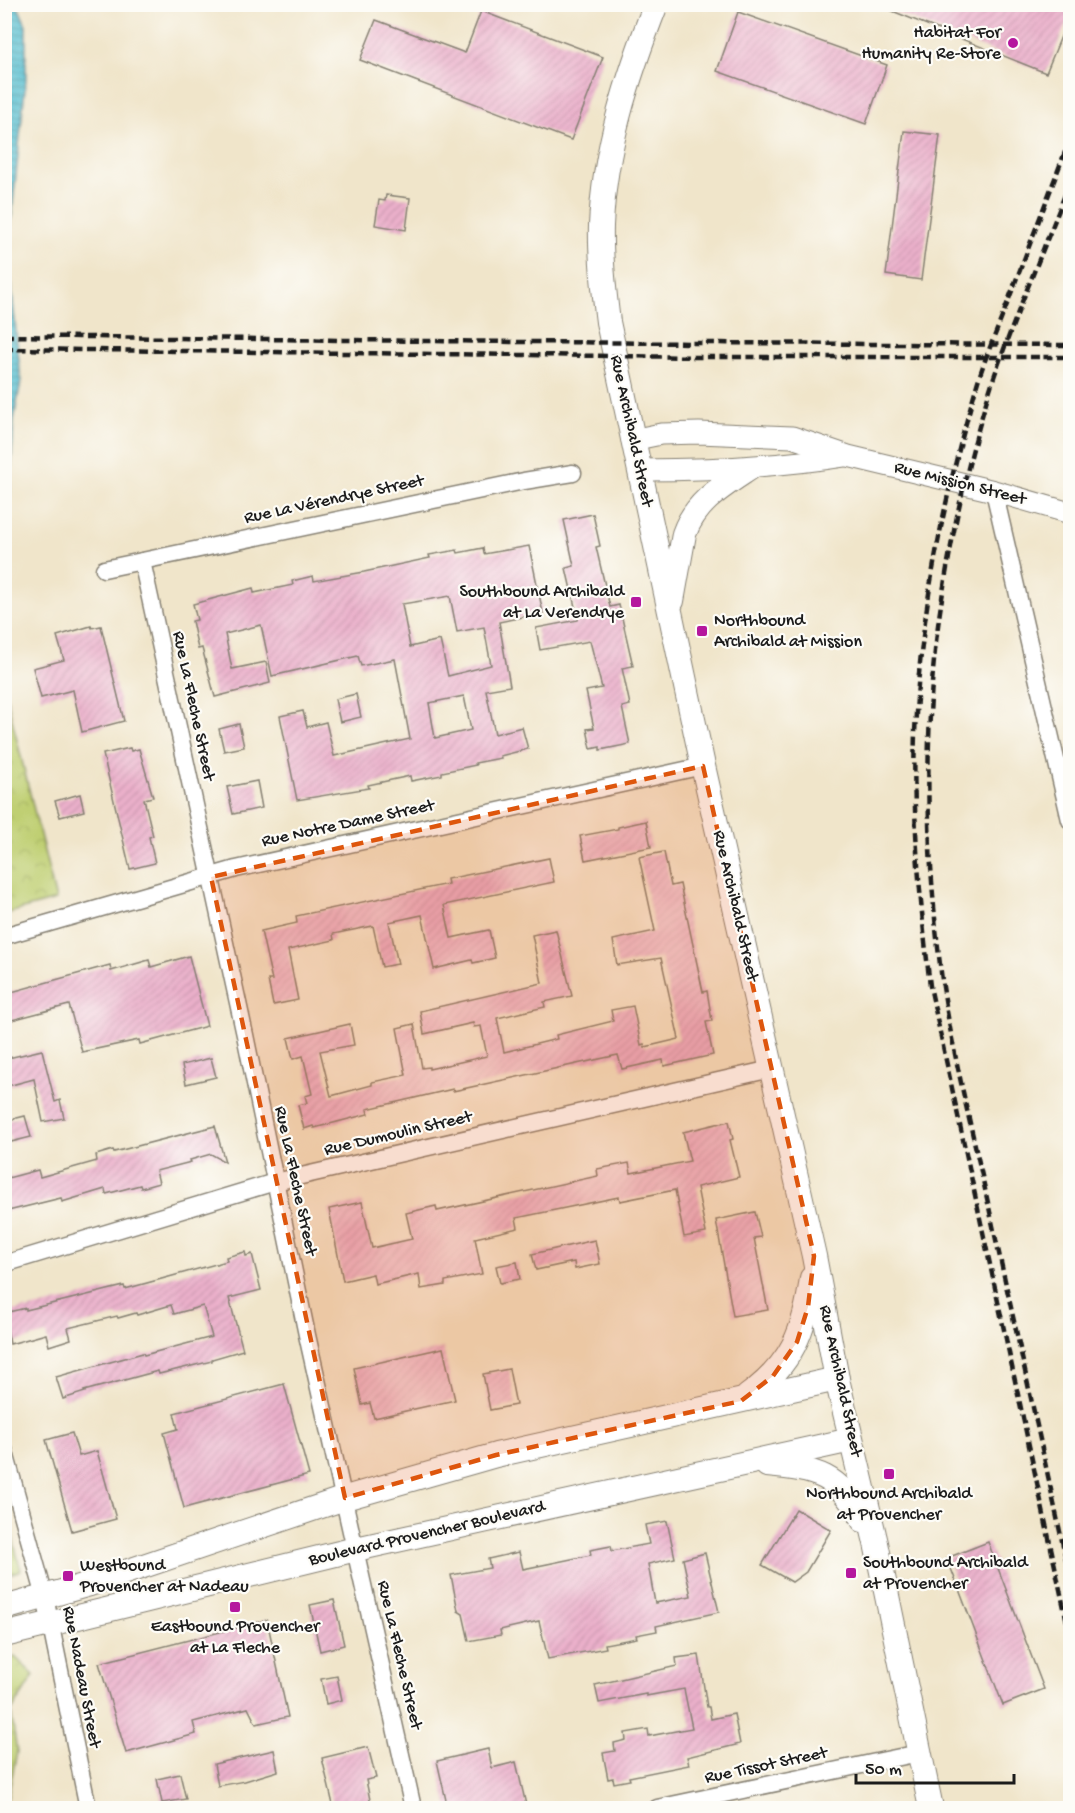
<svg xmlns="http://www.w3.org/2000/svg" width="1075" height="1813" font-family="'Gochi Hand',sans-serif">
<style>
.park{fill:url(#park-crowns);stroke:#6e7647;stroke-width:1.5}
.water{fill:url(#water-rules);stroke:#386d76;stroke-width:1.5}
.building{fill:url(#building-hatch);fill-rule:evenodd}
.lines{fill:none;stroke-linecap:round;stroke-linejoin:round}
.minor-casing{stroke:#868073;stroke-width:19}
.tertiary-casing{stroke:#868073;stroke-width:23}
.secondary-casing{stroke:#868073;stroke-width:26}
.minor{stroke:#fff;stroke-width:16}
.tertiary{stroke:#fff;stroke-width:21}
.secondary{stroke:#fff;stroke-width:24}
.rail{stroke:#1c1c1c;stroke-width:4.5;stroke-dasharray:9 4.5;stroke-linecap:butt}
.marked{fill:#de560d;fill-opacity:0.2;stroke:#de560d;stroke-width:4.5;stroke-dasharray:12 8;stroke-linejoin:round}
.poi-dot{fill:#b5179e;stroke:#fdfcf7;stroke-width:2}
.labels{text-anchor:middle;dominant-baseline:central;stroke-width:4.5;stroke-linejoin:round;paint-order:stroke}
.poi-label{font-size:18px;fill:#1c1c1c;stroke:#fdfcf7;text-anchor:start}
.street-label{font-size:18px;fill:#1c1c1c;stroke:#fdfcf7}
</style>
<defs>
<pattern id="park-crowns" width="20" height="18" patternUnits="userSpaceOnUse" patternTransform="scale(1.5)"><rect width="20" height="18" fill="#bfcf72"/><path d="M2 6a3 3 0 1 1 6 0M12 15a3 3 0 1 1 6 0" fill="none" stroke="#a4b162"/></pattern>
<pattern id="water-rules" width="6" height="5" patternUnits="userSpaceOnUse" patternTransform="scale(1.5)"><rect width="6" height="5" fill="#54bed0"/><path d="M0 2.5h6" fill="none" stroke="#459aa8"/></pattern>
<pattern id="building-hatch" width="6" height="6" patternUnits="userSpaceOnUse" patternTransform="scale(1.5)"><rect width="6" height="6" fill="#ebb0cb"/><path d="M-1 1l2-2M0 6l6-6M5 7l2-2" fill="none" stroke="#c997ae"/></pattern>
</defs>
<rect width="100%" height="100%" fill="#fdfcf7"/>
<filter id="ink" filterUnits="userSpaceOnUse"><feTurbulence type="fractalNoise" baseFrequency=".0167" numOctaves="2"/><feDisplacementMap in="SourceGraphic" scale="12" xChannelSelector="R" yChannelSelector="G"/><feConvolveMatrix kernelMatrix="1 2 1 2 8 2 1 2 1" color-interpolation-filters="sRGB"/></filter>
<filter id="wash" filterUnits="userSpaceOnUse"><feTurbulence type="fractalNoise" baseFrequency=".008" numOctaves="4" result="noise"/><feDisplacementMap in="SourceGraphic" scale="24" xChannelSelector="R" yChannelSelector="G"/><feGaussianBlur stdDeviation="1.35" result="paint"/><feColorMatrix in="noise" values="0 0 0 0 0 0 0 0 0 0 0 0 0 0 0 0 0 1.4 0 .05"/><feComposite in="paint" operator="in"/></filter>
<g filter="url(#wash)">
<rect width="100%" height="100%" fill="#f0e5ca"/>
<g class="park">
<path d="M 4,687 L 56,900 L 5,914 L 4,914 Z"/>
<path d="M 4,1506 L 21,1570 L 5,1576 L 4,1576 Z"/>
<path d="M 15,1657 L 34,1675 L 11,1712 L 17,1752 L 5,1808 L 5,1659 Z"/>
</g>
<path class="water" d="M 17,4 L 26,25 L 26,79 L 8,251 L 21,381 L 14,420 L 9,506 L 5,522 L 4,5 Z"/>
<g id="blocks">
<g class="building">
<path d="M 875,4 L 1071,4 L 1071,12 L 1046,73 Z"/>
<path d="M 481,11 L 603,57 L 571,140 L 360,60 L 376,20 L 465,53 Z"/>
<path d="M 738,12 L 887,65 L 866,124 L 717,71 Z"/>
<path d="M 904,131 L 940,135 L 921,280 L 886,275 Z"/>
<path d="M 386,195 L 410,198 L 406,230 L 375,225 L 379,200 L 385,201 Z"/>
<path d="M 593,514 L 600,546 L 596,547 L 610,607 L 619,605 L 633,666 L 622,668 L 630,705 L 622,707 L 630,744 L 600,750 L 600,747 L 591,749 L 587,729 L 594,728 L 586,691 L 602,688 L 590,641 L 540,650 L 536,628 L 578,620 L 566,568 L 574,566 L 564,520 Z"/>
<path d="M 529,546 L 543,613 L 499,622 L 510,686 L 486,690 L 495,734 L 522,727 L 528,749 L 500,756 L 501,758 L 475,763 L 476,765 L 442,772 L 442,775 L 411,781 L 410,776 L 368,785 L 369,788 L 297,800 L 280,716 L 303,711 L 307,727 L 326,722 L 334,756 L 410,739 L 395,659 L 361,666 L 358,656 L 272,676 L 261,625 L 225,634 L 232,669 L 266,662 L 270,683 L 215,697 L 202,648 L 198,649 L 192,621 L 197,620 L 193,604 L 253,588 L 254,593 L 293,585 L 292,581 L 313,576 L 314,581 L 364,572 L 430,558 L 429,555 L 457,550 L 458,553 L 483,548 L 484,554 ZM 450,596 L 457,632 L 484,627 L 491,665 L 448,676 L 440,640 L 410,647 L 402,604 ZM 464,696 L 471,730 L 435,738 L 429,703 Z"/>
<path d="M 91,626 L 92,628 L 101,626 L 124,721 L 82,732 L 73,690 L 41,698 L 33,668 L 64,660 L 57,636 Z"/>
<path d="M 356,694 L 361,717 L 340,722 L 335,699 Z"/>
<path d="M 239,724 L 244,747 L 224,751 L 219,729 Z"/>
<path d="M 130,748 L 131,751 L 139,749 L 153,797 L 144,799 L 153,836 L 149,837 L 155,863 L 130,869 L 103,754 Z"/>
<path d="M 257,781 L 262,808 L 233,814 L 227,787 Z"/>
<path d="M 80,794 L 84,811 L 60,817 L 55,801 Z"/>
<path d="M 646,821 L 651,847 L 585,860 L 580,836 L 618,829 L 618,827 Z"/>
<path d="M 664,852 L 671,886 L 680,884 L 703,992 L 707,991 L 712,1021 L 706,1022 L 713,1055 L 664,1066 L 663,1060 L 622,1069 L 618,1055 L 453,1091 L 453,1089 L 406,1100 L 367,1109 L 368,1114 L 314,1128 L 313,1126 L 304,1129 L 298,1105 L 307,1103 L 305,1096 L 312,1094 L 303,1056 L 293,1059 L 288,1038 L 350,1024 L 354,1045 L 320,1051 L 331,1096 L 372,1085 L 372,1082 L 406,1075 L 397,1028 L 414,1024 L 422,1068 L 429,1067 L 429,1069 L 487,1056 L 481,1026 L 474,1027 L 473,1023 L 424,1034 L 420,1011 L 542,983 L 532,935 L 556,930 L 572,996 L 544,1002 L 545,1007 L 497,1018 L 504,1052 L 557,1039 L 556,1035 L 613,1021 L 611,1010 L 633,1006 L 641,1045 L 644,1044 L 645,1047 L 679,1039 L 661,958 L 617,965 L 613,940 L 655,931 L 639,857 Z"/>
<path d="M 549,858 L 554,882 L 444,905 L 451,938 L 489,930 L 495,958 L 473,963 L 472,960 L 434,969 L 422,915 L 389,922 L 398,964 L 382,967 L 373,926 L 333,934 L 334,940 L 288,950 L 298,1000 L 273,1005 L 268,980 L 272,980 L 261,931 L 297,923 L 296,916 L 448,884 L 447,879 Z"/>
<path d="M 189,956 L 207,1026 L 140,1044 L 139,1040 L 82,1052 L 69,1005 L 4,1022 L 4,994 L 110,965 L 111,971 L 149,960 L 151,967 Z"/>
<path d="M 42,1050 L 55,1102 L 60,1100 L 64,1118 L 43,1122 L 34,1079 L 4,1087 L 4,1059 Z"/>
<path d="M 211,1058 L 216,1077 L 186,1084 L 182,1065 Z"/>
<path d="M 25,1116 L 31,1137 L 11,1142 L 5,1121 Z"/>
<path d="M 729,1121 L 733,1139 L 730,1140 L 739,1177 L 697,1187 L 706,1233 L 684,1237 L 675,1190 L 620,1201 L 619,1197 L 516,1218 L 518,1228 L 475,1238 L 482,1274 L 445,1281 L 445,1285 L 421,1289 L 419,1274 L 375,1284 L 373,1274 L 343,1281 L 329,1209 L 362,1202 L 372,1248 L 412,1239 L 406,1213 L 436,1206 L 437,1211 L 598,1176 L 597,1169 L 629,1163 L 631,1173 L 690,1161 L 683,1132 Z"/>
<path d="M 215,1126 L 225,1162 L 211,1154 L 190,1160 L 191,1162 L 156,1171 L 159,1183 L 141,1188 L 140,1185 L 106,1194 L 105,1189 L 62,1202 L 61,1198 L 4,1212 L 4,1179 L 38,1170 L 40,1177 L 97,1161 L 96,1155 L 113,1150 L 114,1152 Z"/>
<path d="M 755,1212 L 761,1237 L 754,1238 L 768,1310 L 733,1316 L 716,1220 Z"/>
<path d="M 595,1240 L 600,1264 L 575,1269 L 574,1262 L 536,1270 L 532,1254 Z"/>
<path d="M 245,1252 L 246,1256 L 252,1254 L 261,1290 L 229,1298 L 243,1350 L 212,1359 L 212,1361 L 159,1374 L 158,1371 L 84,1391 L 85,1392 L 63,1399 L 56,1377 L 143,1353 L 144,1355 L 212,1337 L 203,1306 L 174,1314 L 171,1305 L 137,1315 L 136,1313 L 118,1318 L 117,1316 L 68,1328 L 71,1339 L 49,1346 L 46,1334 L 10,1344 L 4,1313 L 26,1308 L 26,1310 L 124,1286 L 125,1289 L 227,1261 L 226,1257 Z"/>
<path d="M 517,1262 L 520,1279 L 500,1283 L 496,1266 Z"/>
<path d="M 443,1348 L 455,1400 L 374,1418 L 370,1403 L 362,1405 L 354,1368 Z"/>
<path d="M 509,1369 L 516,1405 L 490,1410 L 483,1374 Z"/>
<path d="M 284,1384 L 309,1475 L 184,1508 L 164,1433 L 178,1429 L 174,1413 Z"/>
<path d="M 72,1433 L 79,1456 L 97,1451 L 116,1519 L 72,1531 L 46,1440 Z"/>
<path d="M 796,1509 L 831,1530 L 806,1572 L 792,1582 L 762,1565 Z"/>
<path d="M 667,1521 L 675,1558 L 648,1564 L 655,1603 L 691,1596 L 683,1559 L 705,1553 L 719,1612 L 656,1626 L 657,1631 L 636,1635 L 637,1638 L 605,1644 L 606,1648 L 548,1659 L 539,1621 L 500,1630 L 501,1635 L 469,1641 L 463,1614 L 458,1611 L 451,1575 L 490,1568 L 488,1559 L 519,1552 L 523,1569 L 591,1555 L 590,1550 L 611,1546 L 612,1551 L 649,1544 L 645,1525 Z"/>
<path d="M 988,1542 L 1044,1689 L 1003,1705 L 947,1558 Z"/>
<path d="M 334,1600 L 344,1645 L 320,1651 L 310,1605 Z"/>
<path d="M 267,1620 L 288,1717 L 256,1724 L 248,1708 L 193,1722 L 196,1734 L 126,1753 L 99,1663 Z"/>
<path d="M 699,1655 L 707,1707 L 709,1707 L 711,1719 L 734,1714 L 740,1744 L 687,1757 L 689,1765 L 629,1777 L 630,1780 L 614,1783 L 613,1778 L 608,1779 L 603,1753 L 615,1751 L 614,1743 L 626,1740 L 625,1733 L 648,1729 L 649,1736 L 692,1728 L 684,1689 L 646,1696 L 646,1694 L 599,1703 L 595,1685 L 677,1666 L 676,1658 Z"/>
<path d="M 337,1676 L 342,1700 L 326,1704 L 321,1679 Z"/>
<path d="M 368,1747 L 376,1778 L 366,1780 L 371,1805 L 354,1809 L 334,1809 L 322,1758 Z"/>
<path d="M 488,1749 L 492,1768 L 516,1762 L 527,1809 L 448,1809 L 437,1761 Z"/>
<path d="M 274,1750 L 278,1771 L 245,1781 L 218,1786 L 214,1764 Z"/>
<path d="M 180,1774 L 186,1799 L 162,1803 L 157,1779 Z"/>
</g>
</g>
</g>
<g filter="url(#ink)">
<use href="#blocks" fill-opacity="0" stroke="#868073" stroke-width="1.5"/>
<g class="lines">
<defs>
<g id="minor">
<path d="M 994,491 L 1070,820"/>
<path d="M 142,561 L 245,1035 L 307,1335 L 413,1808"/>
<path d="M 104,569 L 524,481 L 573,473"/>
<path d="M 4,936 L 236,869 L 703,766"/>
<path d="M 4,1264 L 275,1182 L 771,1069"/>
<path d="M 4,1449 L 45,1597 L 88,1808"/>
<path d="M 657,1808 L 919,1753"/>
</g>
<g id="tertiary">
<path d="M 632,440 L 661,434 L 699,433 L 792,437 L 848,456 L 994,491 L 1070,513"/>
<path d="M 639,470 C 708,470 776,467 845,456"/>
</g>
<g id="secondary">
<path d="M 656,4 C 628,76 604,149 601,226 C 600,258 604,291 608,322 L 703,766 L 814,1256 L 837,1379 L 876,1543 L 931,1808"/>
<path d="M 672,601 L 684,534 C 695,502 723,486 750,468"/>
<path d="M 748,1396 C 792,1364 805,1331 812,1278"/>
<path d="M 767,1465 C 818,1470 838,1474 863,1520"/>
<path d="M 4,1608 L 90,1584 L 345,1498 L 496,1455 L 837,1379"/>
<path d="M 4,1635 L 356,1549 L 851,1440"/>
</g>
</defs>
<use href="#minor" class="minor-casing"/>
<use href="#tertiary" class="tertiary-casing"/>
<use href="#secondary" class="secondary-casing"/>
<use href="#minor" class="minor"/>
<use href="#tertiary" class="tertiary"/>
<use href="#secondary" class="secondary"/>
<g class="rail">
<path d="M 1070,139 C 1050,191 1030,244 1010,296 C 1000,324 987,352 978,381 C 944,495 920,613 915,733 C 912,817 920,902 930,986 L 1070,1636"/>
<path d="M 1070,182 C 1044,249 1015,315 992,383 C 971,449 955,518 944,586 C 922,713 925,852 942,980 C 954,1063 976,1145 993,1226 C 1019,1344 1045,1461 1070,1578"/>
<path d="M 4,336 L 519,342 L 1070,345"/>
<path d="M 4,349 L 699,357 L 1070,357"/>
</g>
</g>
</g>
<path class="marked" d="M 703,766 L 814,1256 L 808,1307 L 797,1342 L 773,1376 L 741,1401 L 496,1455 L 345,1498 L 211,877 Z"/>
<g class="poi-dot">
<circle cx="1013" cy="43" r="6"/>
<rect x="630" y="596" width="12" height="12" rx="3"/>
<rect x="696" y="625" width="12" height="12" rx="3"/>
<rect x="883" y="1468" width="12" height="12" rx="3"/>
<rect x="845" y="1567" width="12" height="12" rx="3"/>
<rect x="62" y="1570" width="12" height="12" rx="3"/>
<rect x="229" y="1601" width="12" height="12" rx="3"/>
</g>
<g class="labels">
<g class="poi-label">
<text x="1001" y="33" text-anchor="end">Habitat For<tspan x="1001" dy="21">Humanity Re-Store</tspan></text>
<text x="624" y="592" text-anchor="end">Southbound Archibald<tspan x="624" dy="21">at La Verendrye</tspan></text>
<text x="714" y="621">Northbound<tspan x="714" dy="21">Archibald at Mission</tspan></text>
<text x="889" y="1494" text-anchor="middle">Northbound Archibald<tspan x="889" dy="21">at Provencher</tspan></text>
<text x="863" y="1563">Southbound Archibald<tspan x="863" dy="21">at Provencher</tspan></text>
<text x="80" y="1566">Westbound<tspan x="80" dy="21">Provencher at Nadeau</tspan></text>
<text x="235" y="1627" text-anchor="middle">Eastbound Provencher<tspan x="235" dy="21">at La Fleche</tspan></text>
</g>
<g class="street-label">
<text transform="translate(631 431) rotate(78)">Rue Archibald Street</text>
<text transform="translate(960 484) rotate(14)">Rue Mission Street</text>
<text transform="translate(334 500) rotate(-12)">Rue La Vérendrye Street</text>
<text transform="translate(193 706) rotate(78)">Rue La Fleche Street</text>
<text transform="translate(348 824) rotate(-12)">Rue Notre Dame Street</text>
<text transform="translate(735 906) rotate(77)">Rue Archibald Street</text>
<text transform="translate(398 1134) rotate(-13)">Rue Dumoulin Street</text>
<text transform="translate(295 1181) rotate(78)">Rue La Fleche Street</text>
<text transform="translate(840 1381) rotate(78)">Rue Archibald Street</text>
<text transform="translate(427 1534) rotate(-13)">Boulevard Provencher Boulevard</text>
<text transform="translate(399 1655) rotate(77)">Rue La Fleche Street</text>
<text transform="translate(81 1677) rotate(79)">Rue Nadeau Street</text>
<text transform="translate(766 1766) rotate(-12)">Rue Tissot Street</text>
</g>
</g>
<rect width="1075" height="1813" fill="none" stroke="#fdfcf7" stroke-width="24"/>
<path d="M856 1774v9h158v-9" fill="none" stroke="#1c1c1c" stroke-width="3"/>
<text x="865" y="1774" font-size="18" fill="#1c1c1c" stroke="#fdfcf7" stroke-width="4.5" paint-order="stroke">50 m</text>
</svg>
